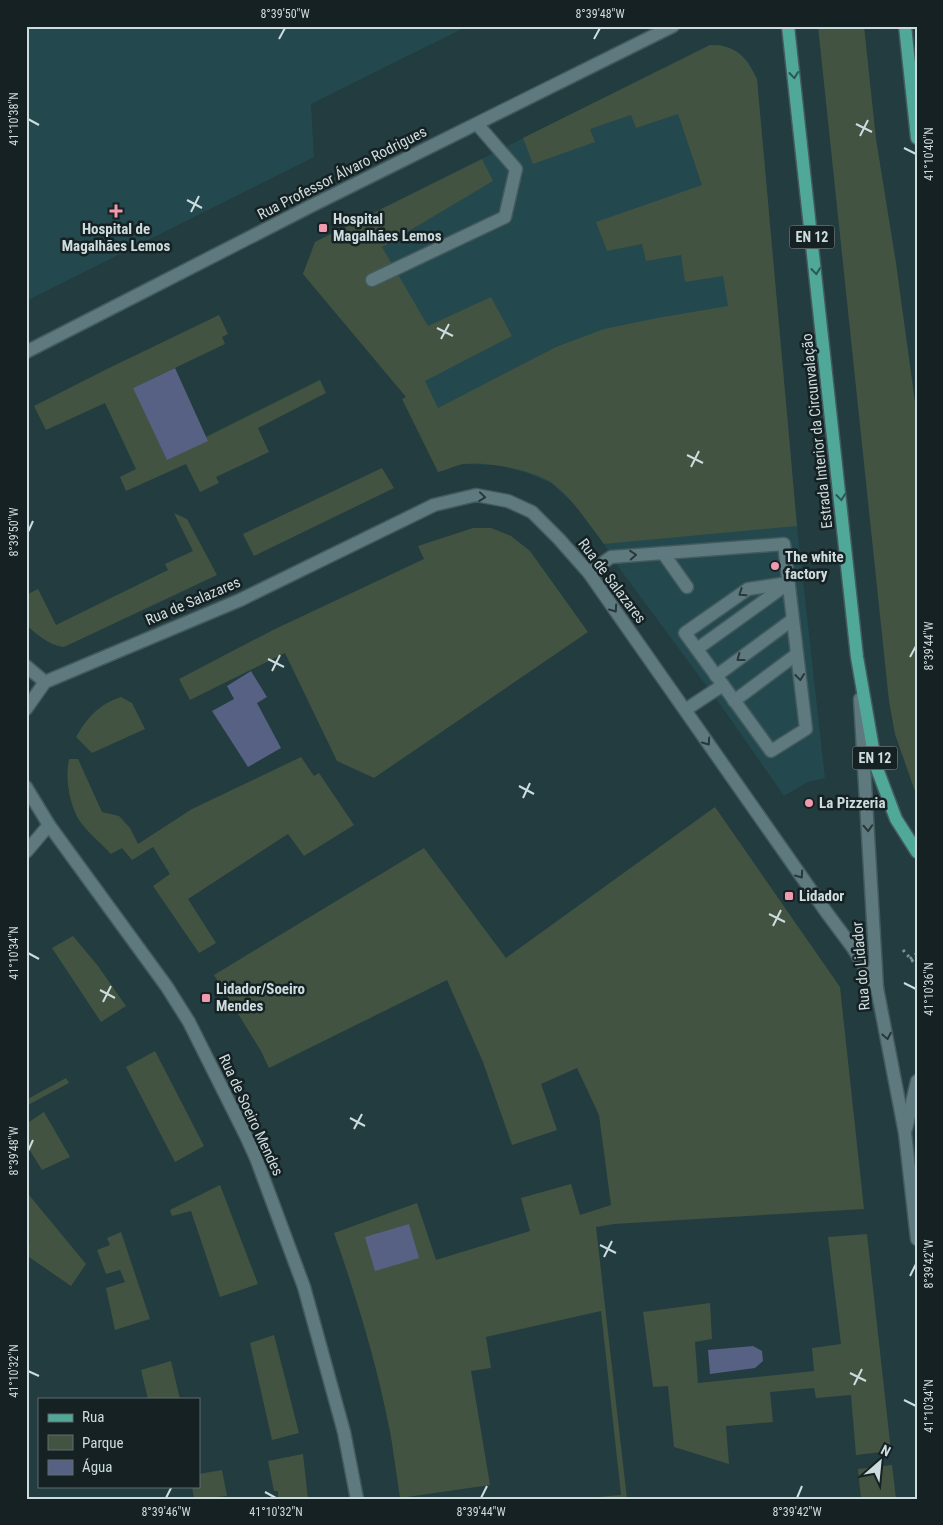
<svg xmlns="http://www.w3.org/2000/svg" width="943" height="1525" font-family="'Roboto Condensed',sans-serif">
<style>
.built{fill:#23484d}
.green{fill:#425341}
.water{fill:#566183}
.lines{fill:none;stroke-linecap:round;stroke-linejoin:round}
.lane-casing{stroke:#435a5e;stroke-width:15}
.street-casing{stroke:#435a5e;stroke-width:15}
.secondary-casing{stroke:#435a5e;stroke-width:15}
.primary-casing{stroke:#435a5e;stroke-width:15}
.path{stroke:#809497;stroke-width:3;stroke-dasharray:2.5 4;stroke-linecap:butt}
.lane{stroke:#5e7a7e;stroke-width:12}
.street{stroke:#5e7a7e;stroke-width:12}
.secondary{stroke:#5e7a7e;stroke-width:12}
.primary{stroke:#50a898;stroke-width:12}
.oneway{stroke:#2d5752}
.oneway2{stroke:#28373a}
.ticks{fill:none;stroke:#cddcde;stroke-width:2}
.poi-dot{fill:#f29aad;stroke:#162123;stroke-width:2}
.labels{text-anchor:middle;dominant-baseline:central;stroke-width:5;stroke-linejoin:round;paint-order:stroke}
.shield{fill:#162123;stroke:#96a4a6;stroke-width:1}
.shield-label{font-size:14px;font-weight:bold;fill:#cddcde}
.street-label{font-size:15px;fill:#cddcde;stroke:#162123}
.poi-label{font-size:15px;font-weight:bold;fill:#cddcde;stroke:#162123;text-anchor:start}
.neatline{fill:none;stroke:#cddcde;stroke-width:2}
.ticks-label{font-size:12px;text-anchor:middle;fill:#cddcde}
</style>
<rect width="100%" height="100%" fill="#223c40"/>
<g class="built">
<path d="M 26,26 L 468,26 L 311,104 L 314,157 L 26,301 Z"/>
<path d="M 710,45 L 721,45 L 738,52 L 749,63 L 757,79 L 797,526 L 825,778 L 808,782 L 784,796 L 722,707 L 611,557 L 604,544 L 575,505 L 551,483 L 527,473 L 499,465 L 463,464 L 303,274 L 315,242 Z"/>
</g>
<g class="green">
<path d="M 818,26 L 864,26 L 876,139 L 896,263 L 917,417 L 917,797 L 895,734 L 889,701 Z"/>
<path d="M 710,45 C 737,45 746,57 757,79 L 797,526 L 604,544 C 588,523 573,499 552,483 C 533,470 486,461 463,464 C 455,466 446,470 438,472 L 402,399 L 406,397 L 303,274 L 315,242 L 482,159 L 493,181 L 382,247 L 428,326 L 491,297 L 512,336 L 425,381 L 438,408 L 556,347 L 604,329 L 657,318 L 728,306 L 723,276 L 685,282 L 681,255 L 646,261 L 642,244 L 607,251 L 596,222 L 702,185 L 678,114 L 636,128 L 631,115 L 590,129 L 595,142 L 533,164 L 523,138 Z"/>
<path d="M 219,315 L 228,334 L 222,337 L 225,344 L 133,388 L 208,441 L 206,437 L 320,380 L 326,393 L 258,428 L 269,452 L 216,477 L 219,483 L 200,492 L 186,464 L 126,491 L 120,477 L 136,469 L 105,403 L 46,430 L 34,406 L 107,369 Z"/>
<path d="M 382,468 L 394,488 L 254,556 L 243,534 Z"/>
<path d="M 174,513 L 187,519 L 217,575 L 64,647 C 48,645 38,635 26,625 L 26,595 L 38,589 L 56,625 L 168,570 L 165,564 L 193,551 Z"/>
<path d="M 473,528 L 491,528 L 511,536 L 530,551 L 588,632 L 374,778 L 337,761 L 285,653 L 190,700 L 179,679 L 273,630 L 424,559 L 418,546 Z"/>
<path d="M 121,697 L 132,703 L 145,729 L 92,753 L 76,737 C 87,718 99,704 121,697 Z"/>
<path d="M 301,757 L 314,776 L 319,773 L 354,825 L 304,856 L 288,834 L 188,899 L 216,943 L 199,953 L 153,886 L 170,874 L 153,847 L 132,860 L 122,848 L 111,854 C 101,843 87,832 79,820 C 69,803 65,778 69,759 L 78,759 L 102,812 L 119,816 L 130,828 L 138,844 L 192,809 Z"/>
<path d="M 715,807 L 840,987 L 864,1209 L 614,1224 L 596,1227 L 627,1499 L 577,1499 L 621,1495 L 601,1311 L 486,1337 L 491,1368 L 471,1371 L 490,1485 L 400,1498 C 397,1477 394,1457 391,1437 C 378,1367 357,1299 334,1233 L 417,1203 L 436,1260 L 530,1231 L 521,1198 L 571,1184 L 580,1215 L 611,1205 L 599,1115 L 577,1068 L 541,1084 L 557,1130 L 512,1145 L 483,1062 L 447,980 L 269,1068 L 261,1051 L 214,975 L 424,848 L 506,958 Z"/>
<path d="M 73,936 L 98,966 L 126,1006 L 101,1022 L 52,948 Z"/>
<path d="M 155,1051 L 204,1146 L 175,1162 L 126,1067 Z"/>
<path d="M 66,1078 L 69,1083 L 26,1106 L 26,1100 Z"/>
<path d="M 44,1112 L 70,1157 L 42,1170 L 26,1144 L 26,1124 Z"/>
<path d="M 220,1185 L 258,1284 L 220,1297 L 191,1211 L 172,1216 L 170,1210 Z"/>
<path d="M 29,1195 L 86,1264 L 71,1286 L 26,1255 L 26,1245 L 30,1240 L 26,1237 L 26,1199 Z"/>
<path d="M 121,1232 L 150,1319 L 115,1330 L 106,1288 L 125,1282 L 120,1270 L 106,1274 L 97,1250 L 110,1245 L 107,1238 Z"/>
<path d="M 867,1234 L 891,1451 L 856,1455 L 851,1395 L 816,1398 L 814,1388 L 770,1392 L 773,1422 L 726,1426 L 729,1464 L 674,1447 L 668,1386 L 653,1387 L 643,1312 L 710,1303 L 712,1339 L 695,1342 L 698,1383 L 814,1371 L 812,1348 L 841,1344 L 828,1237 Z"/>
<path d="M 274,1335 L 299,1433 L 272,1440 L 250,1343 Z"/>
<path d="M 171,1361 L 180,1399 L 148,1399 L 141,1370 Z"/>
<path d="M 303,1454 L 308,1499 L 278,1499 L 278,1491 L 274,1491 L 268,1461 Z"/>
<path d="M 892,1465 L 896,1499 L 861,1499 L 858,1469 Z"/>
<path d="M 222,1470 L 227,1496 L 194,1499 L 192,1486 L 199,1486 L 199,1474 Z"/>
</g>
<g class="water">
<path d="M 175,368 L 208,441 L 167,460 L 133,388 Z"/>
<path d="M 251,671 L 267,697 L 257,703 L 281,748 L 248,767 L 212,711 L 234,699 L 227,686 Z"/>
<path d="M 409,1224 L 419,1258 L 375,1271 L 365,1237 Z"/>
<path d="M 753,1346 L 762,1351 L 763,1361 L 755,1368 L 710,1374 L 708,1350 Z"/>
</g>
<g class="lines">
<defs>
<g id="lane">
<path d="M 372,280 L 505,217 L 516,169 L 477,124"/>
<path d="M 663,553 L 687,587"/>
<path d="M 589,573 L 611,557 L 784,544 L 806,729 L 771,751 L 723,685 L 685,710"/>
<path d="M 697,649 L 786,585"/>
<path d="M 716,676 L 792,620"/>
<path d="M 723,685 L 685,633 L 748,589 L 788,583"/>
<path d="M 734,701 L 797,654"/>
</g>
<g id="street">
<path d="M 26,666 L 45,682"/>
<path d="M 26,709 L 45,682 L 240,600 L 434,505 L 476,495 L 508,501 L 532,512 L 559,539 L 589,573 L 827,913 L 853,948 L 877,988"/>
<path d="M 26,852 L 49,825"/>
</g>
<g id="secondary">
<path d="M 26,352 L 311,206 L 673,26"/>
<path d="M 860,699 L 877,988 L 905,1133 L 917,1239"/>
<path d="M 26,787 L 49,825 L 167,987 L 189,1022 L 246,1136 L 256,1158 L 304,1287 L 344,1432 L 357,1499"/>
<path d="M 906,1129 L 917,1081"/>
</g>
<g id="primary">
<path d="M 788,26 L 857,657 L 876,766 L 896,819 L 917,852"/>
<path d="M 905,26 L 917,138"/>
</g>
</defs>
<use href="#lane" class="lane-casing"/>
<use href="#street" class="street-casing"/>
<use href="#secondary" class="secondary-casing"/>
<use href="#primary" class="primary-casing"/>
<g class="path">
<path d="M 903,950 L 917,966"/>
<path d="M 910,959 L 917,953"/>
</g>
<use href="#lane" class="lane"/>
<use href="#street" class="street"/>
<use href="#secondary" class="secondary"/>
<use href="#primary" class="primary"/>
</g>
<defs><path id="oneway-chevron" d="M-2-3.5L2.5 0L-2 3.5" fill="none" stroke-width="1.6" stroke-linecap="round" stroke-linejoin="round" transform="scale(1.25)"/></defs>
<g class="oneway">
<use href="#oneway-chevron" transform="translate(794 75) rotate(84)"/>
<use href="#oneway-chevron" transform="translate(816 271) rotate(84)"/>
<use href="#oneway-chevron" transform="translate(841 497) rotate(84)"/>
</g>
<g class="oneway2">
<use href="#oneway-chevron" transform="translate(482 497) rotate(6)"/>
<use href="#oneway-chevron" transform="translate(633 555) rotate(-4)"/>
<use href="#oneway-chevron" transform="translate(742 593) rotate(146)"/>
<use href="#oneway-chevron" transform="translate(614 609) rotate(55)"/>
<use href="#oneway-chevron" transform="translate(740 658) rotate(143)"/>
<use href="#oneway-chevron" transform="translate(800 677) rotate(83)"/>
<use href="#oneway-chevron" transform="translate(707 742) rotate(55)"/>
<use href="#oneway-chevron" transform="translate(868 828) rotate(87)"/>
<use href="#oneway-chevron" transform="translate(800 875) rotate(55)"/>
<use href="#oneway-chevron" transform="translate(887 1036) rotate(79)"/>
</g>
<path class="ticks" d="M 279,39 L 285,28M 594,39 L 600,28M 28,119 L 39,125M 856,124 L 872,132M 860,136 L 868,120M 904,148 L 916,154M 187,200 L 202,208M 191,212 L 199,196M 437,328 L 453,336M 441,339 L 449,324M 687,455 L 703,463M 691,467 L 699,451M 28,532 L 33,521M 910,657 L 916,646M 268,659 L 284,667M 272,671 L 280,655M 519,786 L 534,794M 523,798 L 530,783M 769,914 L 785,922M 773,926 L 781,910M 28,953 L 39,959M 904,983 L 916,989M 100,990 L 115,998M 103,1002 L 111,986M 350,1118 L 365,1126M 354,1129 L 362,1114M 28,1151 L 33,1140M 600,1245 L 616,1253M 604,1257 L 612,1241M 910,1276 L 916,1264M 28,1371 L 39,1376M 850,1373 L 866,1381M 854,1385 L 862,1369M 904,1400 L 916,1406M 265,1492 L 276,1498M 166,1498 L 172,1486M 481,1498 L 487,1486M 797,1498 L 802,1486"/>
<g class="poi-dot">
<path d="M113.5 203.5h5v5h5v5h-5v5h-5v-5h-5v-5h5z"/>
<rect x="318" y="223" width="10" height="10" rx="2.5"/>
<circle cx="775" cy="566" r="5"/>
<circle cx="809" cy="803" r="5"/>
<rect x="784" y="891" width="10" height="10" rx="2.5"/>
<rect x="201" y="993" width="10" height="10" rx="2.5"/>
</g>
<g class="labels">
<g class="shield">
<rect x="789.5" y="225.5" width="45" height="23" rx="4"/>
<rect x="852.5" y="746.5" width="45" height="23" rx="4"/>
</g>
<g class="shield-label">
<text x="812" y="237">EN 12</text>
<text x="875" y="758">EN 12</text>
</g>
<g class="street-label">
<text transform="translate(342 173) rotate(-27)">Rua Professor Álvaro Rodrigues</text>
<text transform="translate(817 431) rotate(-96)">Estrada Interior da Circunvalação</text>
<text transform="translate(612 581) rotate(53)">Rua de Salazares</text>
<text transform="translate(193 601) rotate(-23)">Rua de Salazares</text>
<text transform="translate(861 966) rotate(-95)">Rua do Lidador</text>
<text transform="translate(251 1115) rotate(65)">Rua de Soeiro Mendes</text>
</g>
<g class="poi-label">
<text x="333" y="219">Hospital<tspan x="333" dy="17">Magalhães Lemos</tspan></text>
<text x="116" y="229" text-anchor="middle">Hospital de<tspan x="116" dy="17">Magalhães Lemos</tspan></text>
<text x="785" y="557">The white<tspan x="785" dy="17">factory</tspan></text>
<text x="819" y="803">La Pizzeria</text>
<text x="799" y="896">Lidador</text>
<text x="216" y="989">Lidador/Soeiro<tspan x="216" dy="17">Mendes</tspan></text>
</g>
</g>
<rect width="943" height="1525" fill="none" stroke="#162123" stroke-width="55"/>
<rect x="38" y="1398" width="162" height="90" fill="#162123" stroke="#5f6c6e"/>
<rect x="48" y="1414" width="25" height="8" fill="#50a898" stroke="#5f6c6e"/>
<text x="82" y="1422" font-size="15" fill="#cddcde">Rua</text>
<rect x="48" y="1435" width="25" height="15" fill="#425341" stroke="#5f6c6e"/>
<text x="82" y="1448" font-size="15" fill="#cddcde">Parque</text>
<rect x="48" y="1460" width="25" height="15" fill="#566183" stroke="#5f6c6e"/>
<text x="82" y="1472" font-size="15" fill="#cddcde">Água</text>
<g transform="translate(880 1462) rotate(27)" stroke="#162123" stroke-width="4" paint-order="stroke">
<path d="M0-4L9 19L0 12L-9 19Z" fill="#cddcde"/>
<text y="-8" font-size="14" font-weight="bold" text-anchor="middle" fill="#cddcde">N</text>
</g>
<rect x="28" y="28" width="888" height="1470" class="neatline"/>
<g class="ticks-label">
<text x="285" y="18">8°39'50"W</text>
<text x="600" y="18">8°39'48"W</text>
<text transform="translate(14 119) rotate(-90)" y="4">41°10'38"N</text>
<text transform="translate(929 154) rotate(-90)" y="4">41°10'40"N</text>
<text transform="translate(14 532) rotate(-90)" y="4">8°39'50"W</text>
<text transform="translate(929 646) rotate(-90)" y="4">8°39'44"W</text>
<text transform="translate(14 953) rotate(-90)" y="4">41°10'34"N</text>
<text transform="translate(929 989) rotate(-90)" y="4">41°10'36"N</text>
<text transform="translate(14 1151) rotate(-90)" y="4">8°39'48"W</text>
<text transform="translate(929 1264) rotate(-90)" y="4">8°39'42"W</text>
<text transform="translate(14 1371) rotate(-90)" y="4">41°10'32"N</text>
<text transform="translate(929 1406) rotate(-90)" y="4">41°10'34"N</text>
<text x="166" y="1516">8°39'46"W</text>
<text x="276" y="1516">41°10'32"N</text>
<text x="481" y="1516">8°39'44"W</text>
<text x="797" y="1516">8°39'42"W</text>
</g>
</svg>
